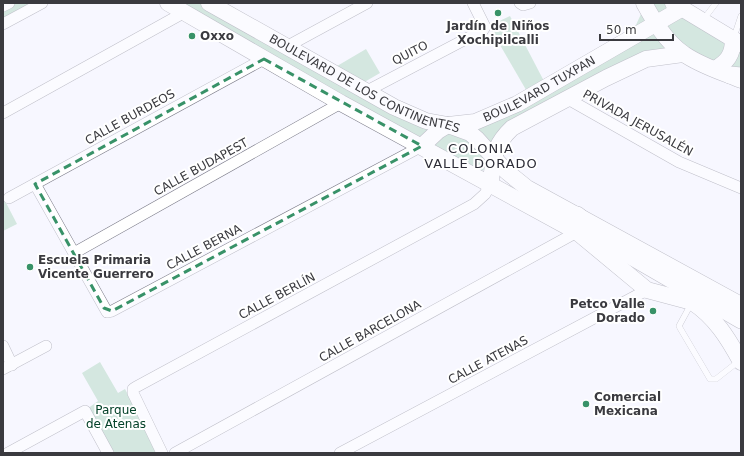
<svg xmlns="http://www.w3.org/2000/svg" width="744" height="456" font-family="'DejaVu Sans',sans-serif">
<style>
.green{fill:#a8d3ba}
.lines{fill:none;stroke-linecap:round;stroke-linejoin:round}
.lane-casing{stroke:#7c7c89;stroke-width:6}
.street-casing{stroke:#7c7c89;stroke-width:12}
.secondary-casing{stroke:#7c7c89;stroke-width:17}
.primary-casing{stroke:#7c7c89;stroke-width:18}
.lane{stroke:#fff;stroke-width:5.5}
.street{stroke:#fff;stroke-width:11}
.secondary{stroke:#fff;stroke-width:16}
.primary{stroke:#fff;stroke-width:17}
.marked{fill:none;stroke:#389268;stroke-width:3;stroke-dasharray:8 5;stroke-linejoin:round}
.poi-dot{fill:#389268;stroke:#fff;stroke-width:1.5}
.labels{text-anchor:middle;dominant-baseline:central;stroke-width:4;stroke-linejoin:round;paint-order:stroke}
.poi-label{font-size:12px;font-weight:bold;fill:#3a3a3f;stroke:#fff;text-anchor:start}
.street-label{font-size:12px;fill:#3a3a3f;stroke:#fff}
.park-label{font-size:12px;fill:#034128;stroke:#fff}
.neighbourhood-label{font-size:13px;letter-spacing:1px;fill:#2c2c36;stroke:#fff}
</style>
<rect width="100%" height="100%" fill="#f7f7ff"/>
<g class="green">
<path d="M 9,3 L 40,3 L 3,24 L 3,6 Z"/>
<path d="M 171,3 L 208,3 L 447,126 L 490,156 L 487,167 L 479,173 Z"/>
<path d="M 645,3 L 671,3 L 732,40 L 721,64 L 685,53 Z"/>
<path d="M 641,14 L 682,54 L 655,56 L 512,128 L 494,157 L 468,124 L 630,38 Z"/>
<path d="M 510,16 L 546,85 L 529,95 L 489,26 Z"/>
<path d="M 741,45 L 741,75 L 723,65 Z"/>
<path d="M 366,49 L 380,73 L 361,84 L 332,69 Z"/>
<path d="M 3,197 L 17,224 L 3,231 Z"/>
<path d="M 100,362 L 118,393 L 125,389 L 159,453 L 111,453 L 87,409 L 98,401 L 82,373 Z"/>
</g>
<g class="lines">
<defs>
<g id="lane">
<path d="M 703,20 L 716,3"/>
<path d="M 734,37 L 741,16"/>
<path d="M 691,304 L 679,326 L 680,328 L 710,379 L 716,379 L 739,361"/>
</g>
<g id="street">
<path d="M 520,3 L 523,5 L 530,3"/>
<path d="M 3,6 L 9,3"/>
<path d="M 3,24 L 42,3"/>
<path d="M 286,47 L 367,3"/>
<path d="M 365,92 L 483,30 L 485,27 L 473,3"/>
<path d="M 568,99 L 679,162 L 741,188"/>
<path d="M 3,113 L 185,12"/>
<path d="M 35,184 L 107,312 L 112,311 L 422,146"/>
<path d="M 9,198 L 264,59"/>
<path d="M 74,253 L 341,103"/>
<path d="M 3,346 L 12,365"/>
<path d="M 3,369 L 46,346"/>
<path d="M 8,453 L 85,411 L 108,453"/>
<path d="M 162,453 L 133,393 L 133,389 L 136,387 L 474,204 L 485,194 L 490,185"/>
<path d="M 175,453 L 577,232"/>
<path d="M 340,453 L 647,290"/>
</g>
<g id="secondary">
<path d="M 168,3 L 341,103 L 577,232 L 647,290 L 692,302 C 715,317 728,338 741,362"/>
<path id="s1" d="M 209,3 L 394,107 L 426,121 L 448,125 L 470,133 L 477,139 L 506,171 L 527,188 L 741,305"/>
<path d="M 644,3 C 654,21 666,42 684,54 C 701,66 722,72 741,80"/>
<path d="M 673,3 L 741,44"/>
<path d="M 715,69 C 727,62 733,55 733,39"/>
<path id="s2" d="M 422,146 L 438,131 L 448,125 L 475,122 L 517,104 L 681,9"/>
<path d="M 490,185 C 495,159 491,148 512,128 L 606,78 L 646,59 L 683,54"/>
</g>
<g id="primary">
<path d="M 730,75 L 741,76"/>
<path d="M 577,215 L 615,247 L 741,320"/>
</g>
</defs>
<use href="#lane" class="lane-casing"/>
<use href="#street" class="street-casing"/>
<use href="#secondary" class="secondary-casing"/>
<use href="#primary" class="primary-casing"/>
<use href="#lane" class="lane"/>
<use href="#street" class="street"/>
<use href="#secondary" class="secondary"/>
<use href="#primary" class="primary"/>
</g>
<path d="M0 0H744V456H0ZM 264,59 L 422,146 L 112,311 L 104,308 L 35,184 Z" fill="#f7f7ff" fill-opacity=".55" fill-rule="evenodd"/>
<path class="marked" d="M 264,59 L 422,146 L 112,311 L 104,308 L 35,184 Z"/>
<g class="poi-dot">
<circle cx="498" cy="13" r="4"/>
<circle cx="192" cy="36" r="4"/>
<circle cx="30" cy="267" r="4"/>
<circle cx="653" cy="311" r="4"/>
<circle cx="586" cy="404" r="4"/>
</g>
<g class="labels">
<g class="poi-label">
<text x="498" y="26" text-anchor="middle">Jardín de Niños<tspan x="498" dy="14">Xochipilcalli</tspan></text>
<text x="200" y="36">Oxxo</text>
<text x="38" y="260">Escuela Primaria<tspan x="38" dy="14">Vicente Guerrero</tspan></text>
<text x="645" y="304" text-anchor="end">Petco Valle<tspan x="645" dy="14">Dorado</tspan></text>
<text x="594" y="397">Comercial<tspan x="594" dy="14">Mexicana</tspan></text>
</g>
<g class="street-label">
<text transform="translate(410 53) rotate(-27)">QUITO</text>
<text stroke="none"><textPath href="#s1" startOffset="176">BOULEVARD DE LOS CONTINENTES</textPath></text>
<text stroke="none"><textPath href="#s2" startOffset="133">BOULEVARD TUXPAN</textPath></text>
<text transform="translate(130 117) rotate(-29)">CALLE BURDEOS</text>
<text transform="translate(638 123) rotate(29)">PRIVADA JERUSALÉN</text>
<text transform="translate(201 167) rotate(-29)">CALLE BUDAPEST</text>
<text transform="translate(204 247) rotate(-28)">CALLE BERNA</text>
<text transform="translate(277 296) rotate(-28)">CALLE BERLÍN</text>
<text transform="translate(370 331) rotate(-29)">CALLE BARCELONA</text>
<text transform="translate(488 360) rotate(-28)">CALLE ATENAS</text>
</g>
<g class="park-label">
<text x="116" y="410">Parque<tspan x="116" dy="14">de Atenas</tspan></text>
</g>
<g class="neighbourhood-label">
<text x="481" y="148">COLONIA<tspan x="481" dy="15">VALLE DORADO</tspan></text>
</g>
</g>
<rect width="744" height="456" fill="none" stroke="#3a3a3f" stroke-width="8"/>
<path d="M600 34v6h73v-6" fill="none" stroke="#3a3a3f" stroke-width="2"/>
<text x="606" y="34" font-size="12" fill="#3a3a3f" stroke="#ffffff" stroke-width="3" paint-order="stroke">50 m</text>
</svg>
